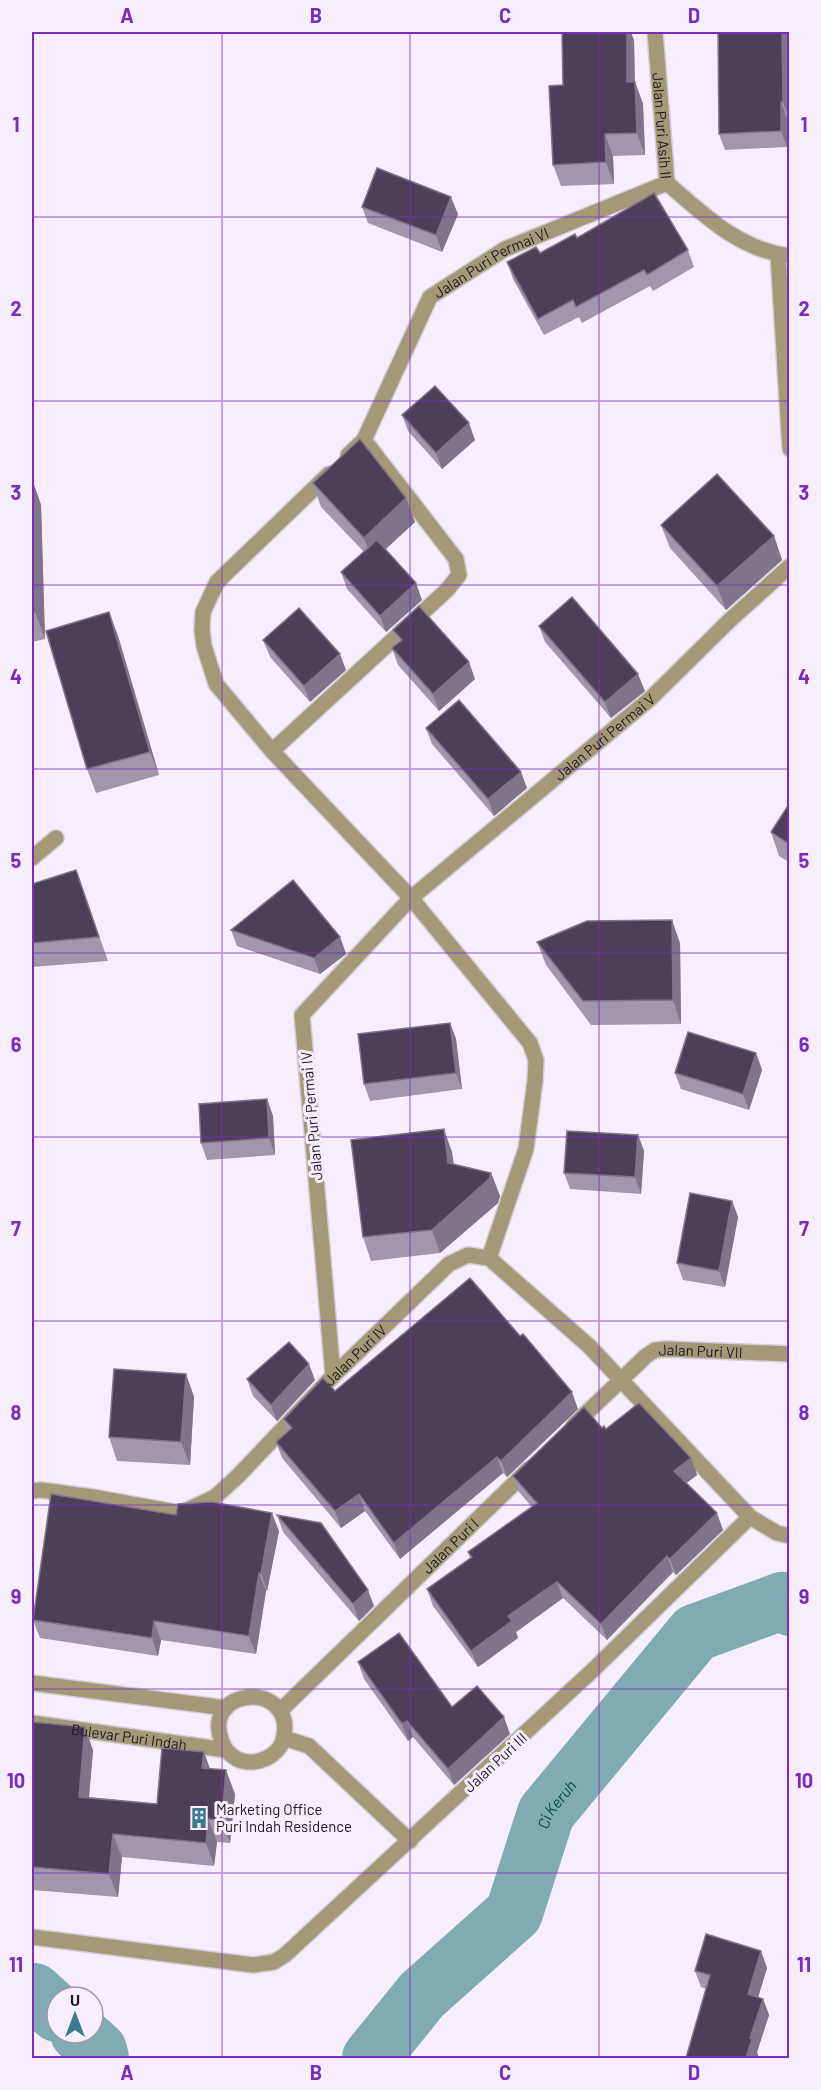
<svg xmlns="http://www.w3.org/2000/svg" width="821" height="2090" font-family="Barlow,sans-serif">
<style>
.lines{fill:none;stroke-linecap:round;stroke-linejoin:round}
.river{stroke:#80abb3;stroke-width:58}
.service-casing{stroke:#d3ccd9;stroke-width:18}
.minor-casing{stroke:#d3ccd9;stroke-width:18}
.service{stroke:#a39977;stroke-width:15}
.minor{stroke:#a39977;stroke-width:15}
.wall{fill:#a296aa}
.shaded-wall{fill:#80748a}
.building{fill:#4e3f59;stroke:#80748a;stroke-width:1.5}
.grid{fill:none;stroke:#7b2cbf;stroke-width:1.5;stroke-opacity:0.55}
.labels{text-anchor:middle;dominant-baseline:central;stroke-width:6;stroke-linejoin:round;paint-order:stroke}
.street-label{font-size:15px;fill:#1e1823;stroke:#f6eefc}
.poi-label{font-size:15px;fill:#1e1823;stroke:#f6eefc;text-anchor:start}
.water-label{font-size:16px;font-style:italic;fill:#084a54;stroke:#f6eefc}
.neatline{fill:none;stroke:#7b2cbf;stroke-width:2}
.grid-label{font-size:20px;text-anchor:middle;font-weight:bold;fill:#7b2cbf}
</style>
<rect width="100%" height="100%" fill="#f6eefc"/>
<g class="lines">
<g class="river">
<path d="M 32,1992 L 34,1992 L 57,2013"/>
<path d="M 79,2033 L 98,2050 L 100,2058"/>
<path id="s1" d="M 371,2058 L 422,1995 L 514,1913 L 546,1813 L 695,1633 L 782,1601 L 790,1607"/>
</g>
<defs>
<g id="service">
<path d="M 272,751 L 447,590 L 459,575 L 456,559 L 364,440"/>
<path d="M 32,858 L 56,838"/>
</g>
<g id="minor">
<path id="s2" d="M 655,32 L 667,183 C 704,215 739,250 790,256"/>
<path d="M 778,255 L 790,449"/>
<path id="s3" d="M 348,455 L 364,440 L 430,297 L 505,249 L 667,183"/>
<path d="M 329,474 L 217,582 L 203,612 L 202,630 L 204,646 L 216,684 L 272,751 L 411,898 L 530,1043 L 536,1060 L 535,1081 L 526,1149 L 489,1258"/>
<path id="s4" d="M 333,1376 L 302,1015 L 411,898 L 651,698 L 730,620 L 790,566"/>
<path id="s5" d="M 574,1425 L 646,1356 L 655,1350 L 667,1349 L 790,1354"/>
<path id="s6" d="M 32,1491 L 41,1490 L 93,1497 L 181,1513 L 215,1497 L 238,1476 L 333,1376 L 449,1264 L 468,1255 L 489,1258 L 589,1346 L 750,1517 L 593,1670 L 285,1955 L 274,1962 L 253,1965 L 32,1937"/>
<path d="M 750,1517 L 777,1533 L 790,1536"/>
<path d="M 32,1683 L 226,1708"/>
<path id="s7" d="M 280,1711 L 529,1469"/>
<path id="s8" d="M 32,1723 L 226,1750 C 229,1753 233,1757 237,1759 C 255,1768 281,1756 284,1736 C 294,1677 191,1688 226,1750"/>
<path d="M 284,1738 L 309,1746 L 410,1841"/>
</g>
</defs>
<use href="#service" class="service-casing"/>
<use href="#minor" class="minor-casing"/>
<use href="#service" class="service"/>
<use href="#minor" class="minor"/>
</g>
<g class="wall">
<path d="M 788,32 L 789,118 L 787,118 L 787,147 L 725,150 L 719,134 Z"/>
<path d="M 634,40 L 635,82 L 643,104 L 645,155 L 613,156 L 614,184 L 561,186 L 553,165 L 563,85 Z"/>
<path d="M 362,207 L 458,214 L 442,252 L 368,223 Z"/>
<path d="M 577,238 L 688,250 L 694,267 L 653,291 L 650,286 L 582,323 L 579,317 L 544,335 L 513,279 L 507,262 L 540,253 Z"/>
<path d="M 402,415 L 475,440 L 442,469 L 408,431 Z"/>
<path d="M 32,479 L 41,505 L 45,639 L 32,642 Z"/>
<path d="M 313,483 L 415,522 L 385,549 L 422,600 L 386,632 L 347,589 L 341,572 L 364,552 L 321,507 Z"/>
<path d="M 661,525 L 774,536 L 782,560 L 726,610 L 670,548 Z"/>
<path d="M 109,612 L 118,636 L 159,775 L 96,793 L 87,769 Z"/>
<path d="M 539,626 L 645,691 L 611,718 L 545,642 Z"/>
<path d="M 393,630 L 475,679 L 439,711 L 398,665 L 392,648 L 398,643 Z"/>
<path d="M 263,640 L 346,670 L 310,702 L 270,657 Z"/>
<path d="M 426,728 L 527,788 L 494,816 L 432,744 Z"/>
<path d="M 789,804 L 789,862 L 779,856 L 771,832 Z"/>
<path d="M 76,870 L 108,961 L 32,967 L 32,884 Z"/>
<path d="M 231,930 L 340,937 L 346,954 L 320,974 L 237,946 Z"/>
<path d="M 537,942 L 680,943 L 681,1024 L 591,1025 L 546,965 Z"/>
<path d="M 450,1023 L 456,1039 L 462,1089 L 370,1101 L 364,1084 Z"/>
<path d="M 756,1053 L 762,1070 L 749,1110 L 681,1089 L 675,1073 Z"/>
<path d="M 267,1099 L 273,1116 L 275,1155 L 207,1160 L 201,1143 Z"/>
<path d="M 638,1135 L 644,1151 L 641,1194 L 570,1189 L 564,1173 Z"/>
<path d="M 452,1152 L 454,1164 L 491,1173 L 500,1196 L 498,1203 L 440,1253 L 371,1261 L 363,1237 Z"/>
<path d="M 732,1201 L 738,1217 L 725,1287 L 683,1280 L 677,1263 Z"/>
<path d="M 186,1374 L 194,1397 L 190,1465 L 117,1461 L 109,1437 Z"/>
<path d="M 247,1379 L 315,1380 L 277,1421 L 253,1396 Z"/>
<path d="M 335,1391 L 578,1409 L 507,1477 L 503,1473 L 400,1559 L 365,1511 L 341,1528 L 282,1458 L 276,1442 L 288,1431 L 284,1419 Z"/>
<path d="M 602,1428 L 691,1458 L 697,1475 L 686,1483 L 723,1530 L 676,1575 L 673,1572 L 607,1640 L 563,1598 L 516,1632 L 518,1638 L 478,1667 L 433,1606 L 427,1589 L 470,1558 L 468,1552 L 532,1507 L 519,1492 L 513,1476 Z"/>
<path d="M 277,1515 L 374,1606 L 359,1621 L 283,1532 Z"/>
<path d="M 279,1531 L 267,1591 L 266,1591 L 256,1654 L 161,1640 L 158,1656 L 40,1638 L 33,1620 Z"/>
<path d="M 358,1662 L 452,1707 L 510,1734 L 454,1785 L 413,1737 L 408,1741 L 364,1679 Z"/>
<path d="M 32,1722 L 93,1750 L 89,1797 L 157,1804 L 204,1752 L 210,1769 L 235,1794 L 230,1843 L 217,1842 L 214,1866 L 122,1857 L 118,1897 L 32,1890 Z"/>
<path d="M 767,1968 L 758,1997 L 763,1999 L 769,2015 L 757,2052 L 758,2055 L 706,1989 L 701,1987 L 695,1971 Z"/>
</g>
<g class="shaded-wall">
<path d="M 627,32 L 631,32 L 634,40 L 635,104 L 627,82 Z"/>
<path d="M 782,32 L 788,32 L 789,118 L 783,102 Z"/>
<path d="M 635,82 L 643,104 L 645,155 L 637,133 Z"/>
<path d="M 781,102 L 787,118 L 787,147 L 781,131 Z"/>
<path d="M 605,134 L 613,156 L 614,184 L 606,162 Z"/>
<path d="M 451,197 L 458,214 L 442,252 L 436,235 Z"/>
<path d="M 469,423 L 475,440 L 442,469 L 436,453 Z"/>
<path d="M 32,479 L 41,505 L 45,639 L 35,612 Z"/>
<path d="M 406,498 L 415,522 L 373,561 L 364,538 Z"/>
<path d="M 774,536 L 782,560 L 726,610 L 717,586 Z"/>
<path d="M 416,583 L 422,600 L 386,632 L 380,616 Z"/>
<path d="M 109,612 L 118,636 L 159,775 L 150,752 Z"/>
<path d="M 340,654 L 346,670 L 310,702 L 304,686 Z"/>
<path d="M 469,662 L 475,679 L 439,711 L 433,694 Z"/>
<path d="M 638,674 L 645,691 L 611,718 L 605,702 Z"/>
<path d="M 521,772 L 527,788 L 494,816 L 488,799 Z"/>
<path d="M 672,920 L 680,943 L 681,1024 L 673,1000 Z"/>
<path d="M 340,937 L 346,954 L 320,974 L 314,958 Z"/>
<path d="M 450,1023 L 456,1039 L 462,1089 L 456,1073 Z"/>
<path d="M 756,1053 L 762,1070 L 749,1110 L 743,1094 Z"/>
<path d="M 267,1099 L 273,1116 L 275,1155 L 269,1138 Z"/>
<path d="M 444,1129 L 452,1152 L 456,1187 L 448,1163 Z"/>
<path d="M 638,1135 L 644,1151 L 641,1194 L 635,1177 Z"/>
<path d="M 491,1173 L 500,1196 L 498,1203 L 440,1253 L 432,1230 Z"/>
<path d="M 732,1201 L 738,1217 L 725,1287 L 719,1271 Z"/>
<path d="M 309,1364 L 315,1380 L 277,1421 L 271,1405 Z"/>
<path d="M 186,1374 L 194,1397 L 190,1465 L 181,1442 Z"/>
<path d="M 572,1392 L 578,1409 L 507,1477 L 501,1461 Z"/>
<path d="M 497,1457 L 503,1473 L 400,1559 L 394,1543 Z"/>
<path d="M 691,1458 L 697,1475 L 680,1488 L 674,1471 Z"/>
<path d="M 359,1494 L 365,1511 L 341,1528 L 335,1511 Z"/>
<path d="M 272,1513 L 279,1531 L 267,1591 L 261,1573 Z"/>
<path d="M 717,1513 L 723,1530 L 676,1575 L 670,1559 Z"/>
<path d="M 667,1556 L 673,1572 L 607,1640 L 601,1624 Z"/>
<path d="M 259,1573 L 266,1591 L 256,1654 L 249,1636 Z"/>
<path d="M 557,1582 L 563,1598 L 516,1632 L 518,1638 L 478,1667 L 471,1651 L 508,1616 Z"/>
<path d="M 368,1590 L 374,1606 L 359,1621 L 353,1604 Z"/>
<path d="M 154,1621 L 161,1640 L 158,1656 L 152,1638 Z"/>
<path d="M 504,1717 L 510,1734 L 454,1785 L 448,1769 Z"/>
<path d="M 407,1721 L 413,1737 L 408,1741 L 402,1724 Z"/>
<path d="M 85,1727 L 93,1750 L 87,1820 L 79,1797 Z"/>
<path d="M 204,1752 L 212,1775 L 202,1768 Z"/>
<path d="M 226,1770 L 235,1794 L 230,1843 L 222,1820 Z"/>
<path d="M 208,1819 L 217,1842 L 214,1866 L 206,1843 Z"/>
<path d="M 113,1834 L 122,1857 L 118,1897 L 109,1874 Z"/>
<path d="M 761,1951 L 767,1968 L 754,2011 L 748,1994 Z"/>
<path d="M 763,1999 L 769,2015 L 757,2052 L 758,2055 L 757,2058 L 746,2058 L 750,2038 Z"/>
</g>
<g class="building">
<path d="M 562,32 L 627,32 L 627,82 L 635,82 L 637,133 L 605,134 L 606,162 L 553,165 L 549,86 L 563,85 Z"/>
<path d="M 718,32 L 782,32 L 783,102 L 781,102 L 781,131 L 719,134 Z"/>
<path d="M 377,168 L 451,197 L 436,235 L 362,207 Z"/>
<path d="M 654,193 L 688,250 L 647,275 L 644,270 L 576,307 L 573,300 L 538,319 L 507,262 L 536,247 L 540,253 L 575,234 L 577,238 Z"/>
<path d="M 435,386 L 469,423 L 436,453 L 402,415 Z"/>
<path d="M 360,439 L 406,498 L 364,538 L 313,483 Z"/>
<path d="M 717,474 L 774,536 L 717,586 L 661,525 Z"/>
<path d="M 32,497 L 35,612 L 32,612 Z"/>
<path d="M 377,540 L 416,583 L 380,616 L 341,572 Z"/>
<path d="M 572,597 L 638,674 L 605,702 L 539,626 Z"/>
<path d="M 419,606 L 469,662 L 433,694 L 392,648 L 402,640 L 393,630 Z"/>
<path d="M 299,608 L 340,654 L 304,686 L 263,640 Z"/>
<path d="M 109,612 L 150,752 L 87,769 L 46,631 Z"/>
<path d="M 459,700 L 521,772 L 488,799 L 426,728 Z"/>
<path d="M 789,804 L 789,844 L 771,832 Z"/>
<path d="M 76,870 L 99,937 L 32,943 L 32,884 Z"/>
<path d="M 293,880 L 340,937 L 314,958 L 231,930 Z"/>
<path d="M 672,920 L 673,1000 L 583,1001 L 537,942 L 587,921 Z"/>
<path d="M 450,1023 L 456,1073 L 364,1084 L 358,1034 Z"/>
<path d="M 688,1032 L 756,1053 L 743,1094 L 675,1073 Z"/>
<path d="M 267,1099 L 269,1138 L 201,1143 L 199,1104 Z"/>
<path d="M 444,1129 L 448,1163 L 491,1173 L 489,1179 L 432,1230 L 363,1237 L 351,1140 Z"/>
<path d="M 567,1131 L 638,1135 L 635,1177 L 564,1173 Z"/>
<path d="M 690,1193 L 732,1201 L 719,1271 L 677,1263 Z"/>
<path d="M 470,1278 L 520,1336 L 523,1334 L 572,1392 L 501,1461 L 497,1457 L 394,1543 L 359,1494 L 335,1511 L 276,1442 L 292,1428 L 284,1419 L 323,1378 L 335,1391 Z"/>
<path d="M 289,1342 L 309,1364 L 271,1405 L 247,1379 Z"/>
<path d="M 114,1369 L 186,1374 L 181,1442 L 109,1437 Z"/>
<path d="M 639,1403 L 691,1458 L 674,1471 L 717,1513 L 670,1559 L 667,1556 L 601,1624 L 557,1582 L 508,1616 L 512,1621 L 471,1651 L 427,1589 L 472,1557 L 468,1552 L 537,1503 L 513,1476 L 584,1407 L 602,1428 L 604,1426 L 606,1429 Z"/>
<path d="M 51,1494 L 176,1515 L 178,1504 L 212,1502 L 272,1513 L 261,1573 L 259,1573 L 249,1636 L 154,1621 L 152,1638 L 33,1620 Z"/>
<path d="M 277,1515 L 321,1523 L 368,1590 L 353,1604 Z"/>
<path d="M 399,1633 L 452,1707 L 477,1686 L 504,1717 L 448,1769 L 407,1721 L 402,1724 L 358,1662 Z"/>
<path d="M 32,1722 L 85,1727 L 79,1797 L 157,1804 L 162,1748 L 204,1752 L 202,1768 L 226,1770 L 222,1820 L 208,1819 L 206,1843 L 113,1834 L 109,1874 L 32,1867 Z"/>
<path d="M 706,1934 L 761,1951 L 748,1994 L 763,1999 L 750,2038 L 752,2039 L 746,2058 L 686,2058 L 710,1975 L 695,1971 Z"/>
</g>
<path class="grid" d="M 222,32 L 222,2058M 410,32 L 410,2058M 599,32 L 599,2058M 32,217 L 790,217M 32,401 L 790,401M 32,585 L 790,585M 32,769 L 790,769M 32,953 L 790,953M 32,1137 L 790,1137M 32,1321 L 790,1321M 32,1505 L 790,1505M 32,1689 L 790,1689M 32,1873 L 790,1873"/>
<defs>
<symbol id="building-bare" viewBox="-9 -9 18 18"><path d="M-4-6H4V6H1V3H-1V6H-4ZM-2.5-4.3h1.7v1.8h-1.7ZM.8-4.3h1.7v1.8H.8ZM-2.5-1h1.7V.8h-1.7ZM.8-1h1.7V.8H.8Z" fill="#3b7a8f" stroke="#f6eefc" stroke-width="2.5" paint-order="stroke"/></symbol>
</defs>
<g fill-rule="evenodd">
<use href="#building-bare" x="184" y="1803" width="30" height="30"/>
</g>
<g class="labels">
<g class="street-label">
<text stroke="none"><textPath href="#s2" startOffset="94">Jalan Puri Asih II</textPath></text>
<text stroke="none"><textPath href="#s3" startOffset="250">Jalan Puri Permai VI</textPath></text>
<text stroke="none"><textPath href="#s4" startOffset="774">Jalan Puri Permai V</textPath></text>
<text transform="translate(311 1116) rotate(-95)">Jalan Puri Permai IV</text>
<text stroke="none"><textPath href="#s5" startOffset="156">Jalan Puri VII</textPath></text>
<text stroke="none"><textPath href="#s6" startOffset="388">Jalan Puri IV</textPath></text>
<text stroke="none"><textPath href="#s7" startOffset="237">Jalan Puri I</textPath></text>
<text stroke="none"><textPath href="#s8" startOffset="98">Bulevar Puri Indah</textPath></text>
<text transform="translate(495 1762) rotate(-43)">Jalan Puri III</text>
</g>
<g class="poi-label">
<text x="216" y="1809">Marketing Office<tspan x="216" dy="17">Puri Indah Residence</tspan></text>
</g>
<g class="water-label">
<text stroke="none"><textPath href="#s1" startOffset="322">Ci Keruh</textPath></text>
</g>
</g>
<rect width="821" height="2090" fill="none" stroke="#f6eefc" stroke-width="66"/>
<g transform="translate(75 2015)"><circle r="28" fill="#f6eefc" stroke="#a098a5" stroke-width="1.5"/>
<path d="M0-4.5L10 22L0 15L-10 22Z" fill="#3b7a8f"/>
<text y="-9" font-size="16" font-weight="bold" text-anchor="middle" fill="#1e1823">U</text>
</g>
<rect x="33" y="33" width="755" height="2024" class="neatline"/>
<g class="grid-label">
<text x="127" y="23">A</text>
<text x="316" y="23">B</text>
<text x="505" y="23">C</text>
<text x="694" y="23">D</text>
<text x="16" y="132">1</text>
<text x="804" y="132">1</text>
<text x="16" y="316">2</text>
<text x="804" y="316">2</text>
<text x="16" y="500">3</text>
<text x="804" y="500">3</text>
<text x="16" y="684">4</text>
<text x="804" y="684">4</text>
<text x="16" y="868">5</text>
<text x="804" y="868">5</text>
<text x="16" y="1052">6</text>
<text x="804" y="1052">6</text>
<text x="16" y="1236">7</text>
<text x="804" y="1236">7</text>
<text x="16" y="1420">8</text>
<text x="804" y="1420">8</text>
<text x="16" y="1604">9</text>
<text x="804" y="1604">9</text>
<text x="16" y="1788">10</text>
<text x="804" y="1788">10</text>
<text x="16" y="1972">11</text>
<text x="804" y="1972">11</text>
<text x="127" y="2080">A</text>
<text x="316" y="2080">B</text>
<text x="505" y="2080">C</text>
<text x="694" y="2080">D</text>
</g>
</svg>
